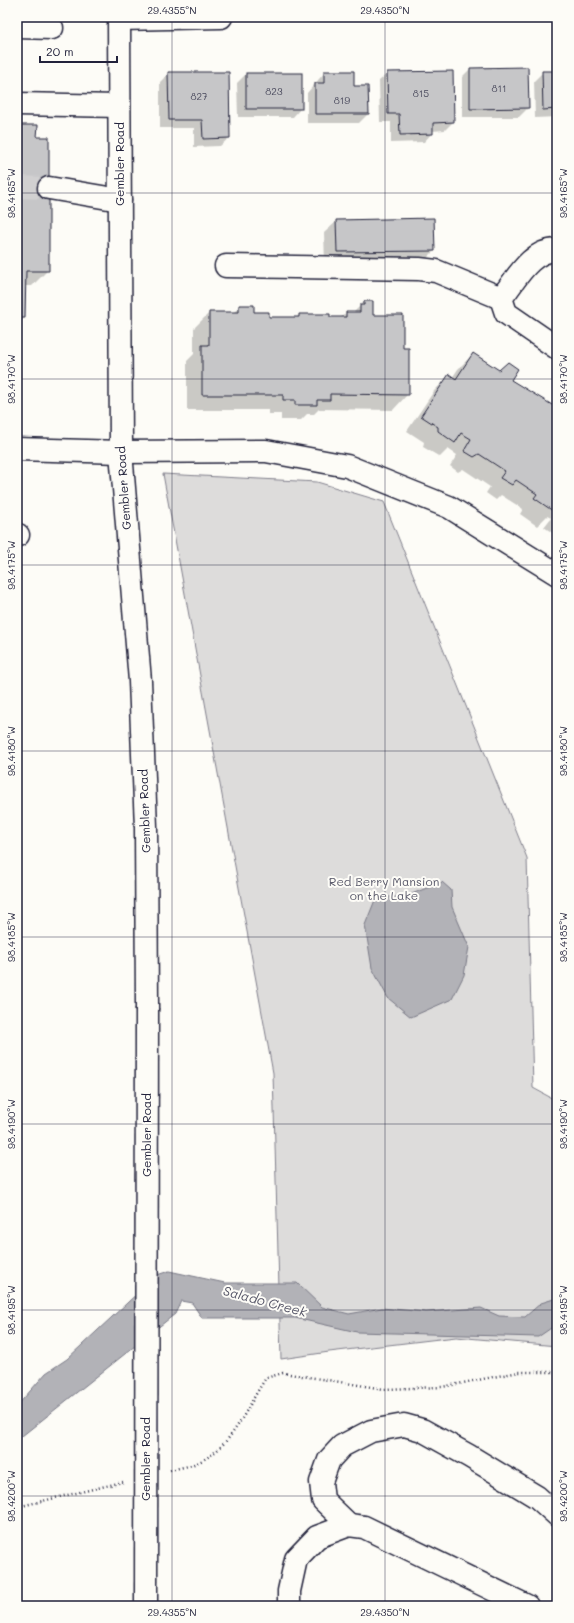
<svg xmlns="http://www.w3.org/2000/svg" width="574" height="1623" font-family="Mali,sans-serif">
<style>
.green{fill:#dddcdb;stroke:#807f8b}
.water{fill:#b2b2b7;stroke:#787885}
.shadow{fill:#0003}
.building{fill:#c6c6c8;stroke:#22223b}
.lines{fill:none;stroke-linecap:round;stroke-linejoin:round}
.minor-tunnel{stroke:#d1d0d1;stroke-width:22;stroke-dasharray:22 11;stroke-linecap:butt}
.minor-casing{stroke:#22223b;stroke-width:25}
.major-casing{stroke:#22223b;stroke-width:25}
.path{stroke:#22223b;stroke-width:2.5;stroke-dasharray:1 3;stroke-linecap:butt}
.minor{stroke:#fdfcf7;stroke-width:22}
.major{stroke:#fdfcf7;stroke-width:22}
.major-bridge-casing{stroke:#22223b;stroke-width:25;stroke-linecap:butt}
.major-bridge{stroke:#fdfcf7;stroke-width:22}
.ticks{fill:none;stroke:#22223b;stroke-width:1;stroke-opacity:0.45}
.labels{text-anchor:middle;stroke-width:4;stroke-linejoin:round;paint-order:stroke}
.number-label{font-size:10px;fill:#4b4b5e}
.street-label{font-size:12px;fill:#22223b;stroke:#fdfcf7}
.park-label{font-size:12px;fill:#5a5a6b;stroke:#fdfcf7}
.water-label{font-size:13px;font-style:italic;fill:#545466;stroke:#fdfcf7}
.neatline{fill:none;stroke:#22223b;stroke-width:1.5}
.ticks-label{font-size:10px;text-anchor:middle;fill:#22223b}
</style>
<rect width="100%" height="100%" fill="#fdfcf7"/>
<filter id="ink" filterUnits="userSpaceOnUse"><feTurbulence type="fractalNoise" baseFrequency=".025" numOctaves="2"/><feDisplacementMap in="SourceGraphic" scale="8" xChannelSelector="R" yChannelSelector="G"/><feConvolveMatrix kernelMatrix="1 2 1 2 8 2 1 2 1" color-interpolation-filters="sRGB"/></filter>
<g filter="url(#ink)">
<!-- green -->
<path class="green" d="M163,474l154,8 67,20 143,356 6,230 24,13v245l-101,-9 -127,15 -48,7 -8,-286z"/>
<!-- water -->
<g class="water">
<path d="M442,882l9,8 1,17 17,40 -5,28 -12,24 -41,18 -23,-19 -16,-30 -7,-43 10,-25 14,-3h15z"/>
<path d="M169,1271l56,12h72l25,24 27,7 33,-6 44,4 55,-4 18,8 26,1 16,-14 16,-5v26l-19,13 -181,-5 -62,-14h-93l-10,-15 -11,-2 -6,13 -158,126v-34l29,-33 21,-14 90,-84z"/>
</g>
<!-- shadow -->
<g class="shadow">
<path d="M527,68l1,40 -9,9h-57v-40l8,-8z"/>
<path d="M325,72l28,15 15,27 -9,9h-52v-30z"/>
<path d="M543,72h14v45l-22,1 -1,-37z"/>
<path d="M169,73l60,65 -9,8 -26,1v-19h-34v-46z"/>
<path d="M388,73l65,49 -8,8 -13,1v2l-8,9 -33,1v-21h-11l-1,-41z"/>
<path d="M246,74h55v34l-8,9h-55l-1,-34z"/>
<path d="M17,126l19,12 12,132 -16,16h-8v32l-7,7z"/>
<path d="M337,221l97,30 -12,12 -97,1 -1,-31z"/>
<path d="M364,302l8,14 30,33 6,45 -15,16 -74,-1 -5,5h-7l-6,6h-20v-6h-13v-4h-81v-49l7,-7v-26l15,-15h24l7,-7 28,12h28l4,-3 40,3 6,-5h7z"/>
<path d="M473,354l37,26 47,29v127l-13,-9 7,-9 -4,-2 -10,10 -17,-12 3,-5 -22,-14 -5,5 -10,-7 4,-6 -27,-18 -5,3 -8,-6 7,-11 -9,-6 -8,8 -17,-10 1,-5 -17,-11 27,-40 15,-15 3,2 6,-9z"/>
</g>
<!-- building -->
<g class="building">
<path d="M528,67l1,41 -59,1v-41z"/>
<path d="M324,71h30v15h14l1,28h-54v-31h9z"/>
<path d="M453,71l1,51 -21,1v11l-33,1 -1,-21h-11l-1,-42z"/>
<path d="M542,71h15v38l-14,1z"/>
<path d="M168,72h61l1,66 -27,1 -1,-19h-33z"/>
<rect x="246" y="73" width="56" height="36"/>
<path d="M17,125h21l-1,12h12v134h-23l-1,47h-8z"/>
<path d="M434,218l1,33 -98,1 -1,-32z"/>
<path d="M364,301h9v14h30v33h6v47l-79,-1v6h-13v5h-22v-5h-12v-5h-81v-50h7v-33h30v-7h15v7h15v5h30v-3h31v3h16v-5h14v-7h4z"/>
<path d="M473,353l26,17 9,-8 10,7 -7,11 46,28v98l-4,5 -19,-13 3,-4 -21,-14 -4,5 -12,-7 5,-7 -26,-17 -5,3 -10,-6 7,-12 -10,-6 -6,10 -17,-12v-4l-17,-11 28,-42 7,5z"/>
</g>
<g class="lines">
<!-- minor-tunnel -->
<path class="minor-tunnel" d="M17,187l32,1"/>
<!-- minor casing -->
<g class="minor-casing">
<g id="minor">
<path d="M119,19l102,-2"/>
<path d="M17,27l35,1"/>
<path d="M17,104l102,2"/>
<path d="M49,188l71,12"/>
<path d="M557,250c-27,0 -41,30 -56,48l5,15 51,35"/>
<path d="M226,266l193,3 17,2 65,27"/>
<path d="M17,449l104,3 145,-1 81,15 102,41 108,67"/>
<path d="M17,535h1"/>
<path d="M349,1525l-26,-25 -2,-18 8,-22 13,-14 29,-15 33,-6 18,5 47,26 68,41 20,18"/>
<path d="M289,1606v-15l7,-32 21,-22 32,-12 15,2 163,79"/>
</g>
</g>
<!-- major casing -->
<g class="major-casing">
<path id="major" d="M119,17l2,435 19,229 6,146 1,181"/>
</g>
<!-- path -->
<g class="path">
<path d="M170,1470c8,-2 17,-3 24,-6 38,-14 51,-55 72,-86l17,-5 101,16 58,-2 77,-15h38"/>
<path d="M17,1507l106,-25"/>
</g>
<!-- minor -->
<use href="#minor" class="minor"/>
<!-- major -->
<use href="#major" class="major"/>
<!-- major-bridge casing -->
<g class="major-bridge-casing">
<path id="major-bridge" d="M146,1606l1,-598"/>
</g>
<!-- major-bridge -->
<use href="#major-bridge" class="major-bridge"/>
</g>
</g>
<!-- ticks -->
<path class="ticks" d="M172,17v1589M385,17v1589M17,193h540M17,379h540M17,565h540M17,751h540M17,937h540M17,1124h540M17,1310h540M17,1496h540"/>
<g class="labels">
<!-- number labels -->
<g class="number-label">
<text x="499" y="92">811</text>
<text x="274" y="95">823</text>
<text x="421" y="97">815</text>
<text x="199" y="100">827</text>
<text x="342" y="104">819</text>
</g>
<!-- street labels -->
<g class="street-label">
<text transform="translate(120 164) rotate(-90)" y="4">Gembler Road</text>
<text transform="translate(124 488) rotate(-94)" y="4">Gembler Road</text>
<text transform="translate(145 811) rotate(-92)" y="4">Gembler Road</text>
<text transform="translate(147 1135) rotate(-90)" y="4">Gembler Road</text>
<text transform="translate(146 1459) rotate(-90)" y="4">Gembler Road</text>
</g>
<!-- park labels -->
<g class="park-label">
<text x="384" y="886">Red Berry Mansion<tspan x="384" dy="14">on the Lake</tspan></text>
</g>
<!-- water labels -->
<g class="water-label">
<text transform="translate(265 1301) rotate(15)" y="5">Salado Creek</text>
</g>
</g>
<!-- margin -->
<rect width="574" height="1623" fill="none" stroke="#fdfcf7" stroke-width="44"/>
<!-- scale -->
<path d="M40 56v6h77v-6" fill="none" stroke="#22223b" stroke-width="2"/>
<text x="46" y="56" font-size="12" fill="#22223b" stroke="#fdfcf7" stroke-width="3" paint-order="stroke">20 m</text>
<rect x="22" y="22" width="530" height="1579" class="neatline"/>
<g class="ticks-label">
<text x="172" y="14">29.4355°N</text>
<text x="385" y="14">29.4350°N</text>
<text transform="translate(563 193) rotate(-90)" y="4">98.4165°W</text>
<text transform="translate(11 193) rotate(-90)" y="4">98.4165°W</text>
<text transform="translate(563 379) rotate(-90)" y="4">98.4170°W</text>
<text transform="translate(11 379) rotate(-90)" y="4">98.4170°W</text>
<text transform="translate(563 565) rotate(-90)" y="4">98.4175°W</text>
<text transform="translate(11 565) rotate(-90)" y="4">98.4175°W</text>
<text transform="translate(563 751) rotate(-90)" y="4">98.4180°W</text>
<text transform="translate(11 751) rotate(-90)" y="4">98.4180°W</text>
<text transform="translate(563 937) rotate(-90)" y="4">98.4185°W</text>
<text transform="translate(11 937) rotate(-90)" y="4">98.4185°W</text>
<text transform="translate(11 1124) rotate(-90)" y="4">98.4190°W</text>
<text transform="translate(563 1124) rotate(-90)" y="4">98.4190°W</text>
<text transform="translate(11 1310) rotate(-90)" y="4">98.4195°W</text>
<text transform="translate(563 1310) rotate(-90)" y="4">98.4195°W</text>
<text transform="translate(11 1496) rotate(-90)" y="4">98.4200°W</text>
<text transform="translate(563 1496) rotate(-90)" y="4">98.4200°W</text>
<text x="172" y="1616">29.4355°N</text>
<text x="385" y="1616">29.4350°N</text>
</g>
</svg>
